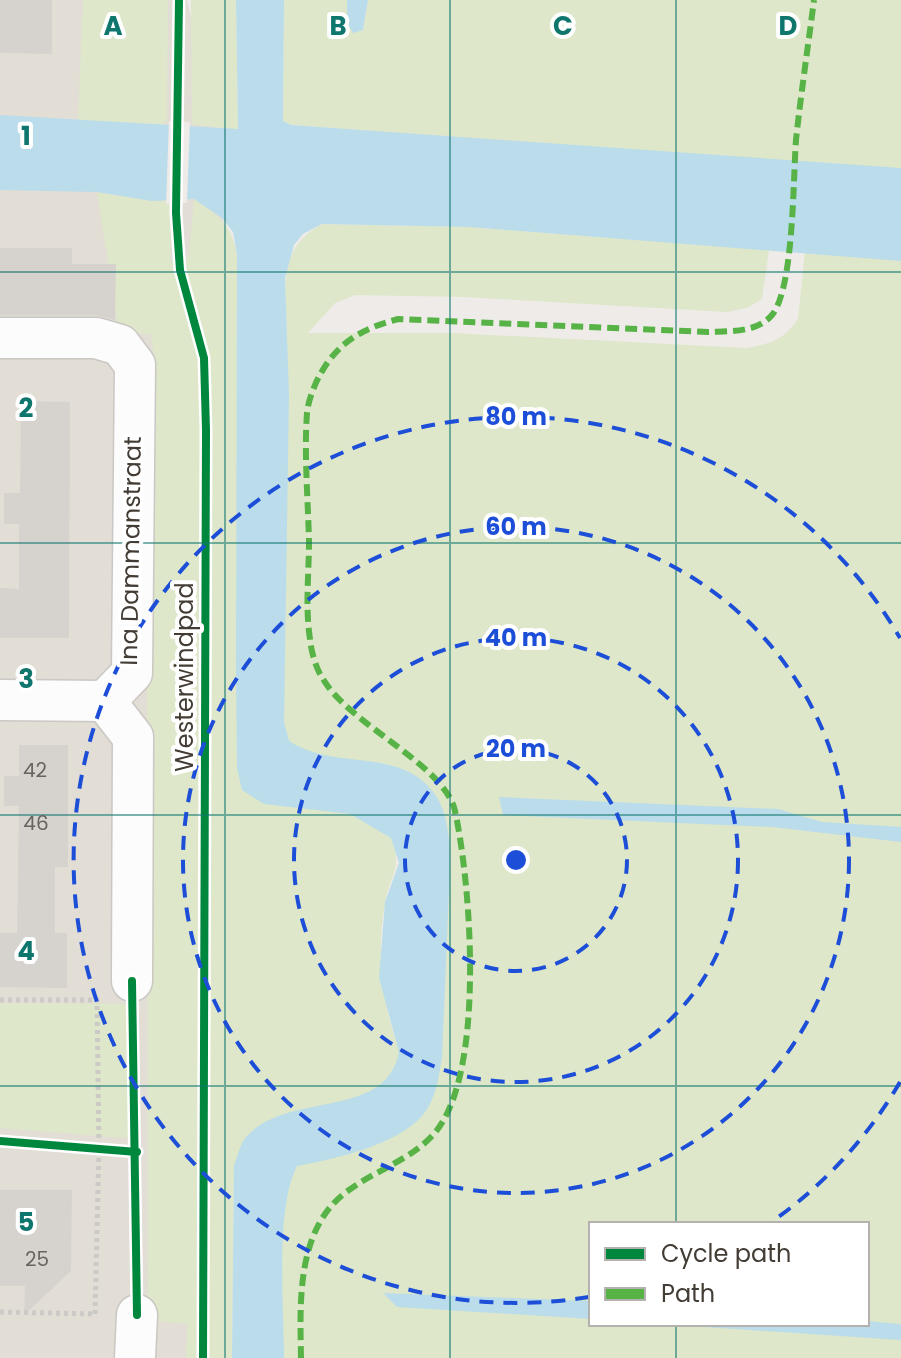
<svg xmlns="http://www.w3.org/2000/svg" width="901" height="1358" font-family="Poppins,sans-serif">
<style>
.residential{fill:#e2ddd5}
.green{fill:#dee7c9;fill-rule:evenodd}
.water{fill:#badceb}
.pier{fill:#eeebe8}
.building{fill:#d6d3cf}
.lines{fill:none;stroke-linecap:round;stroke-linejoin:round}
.minor-casing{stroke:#cac7c4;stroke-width:43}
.path{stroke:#cccac7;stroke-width:5;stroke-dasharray:4 4;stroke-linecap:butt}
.minor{stroke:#fcfcfc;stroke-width:40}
.quiet{stroke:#57b346;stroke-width:6;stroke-dasharray:12 6;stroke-linecap:butt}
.cycleway-casing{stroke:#fff;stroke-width:13}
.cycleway{stroke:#00873e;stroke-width:8}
.grid{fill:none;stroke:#0f766e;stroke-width:2;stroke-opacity:0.55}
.ring{fill:none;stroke:#1d4ed8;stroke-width:4;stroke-dasharray:14 10}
.labels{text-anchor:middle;stroke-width:8;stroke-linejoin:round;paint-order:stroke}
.number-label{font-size:20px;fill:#69635d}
.street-label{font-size:24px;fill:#433c35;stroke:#fff}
.grid-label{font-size:26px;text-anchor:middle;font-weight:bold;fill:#0f766e;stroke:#fff;stroke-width:8;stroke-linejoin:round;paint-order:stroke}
.centre{fill:#1d4ed8;stroke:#fff;stroke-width:4}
.ring-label{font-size:24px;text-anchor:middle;font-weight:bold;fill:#1d4ed8;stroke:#fff;stroke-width:8;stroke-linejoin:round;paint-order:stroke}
</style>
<rect width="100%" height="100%" fill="#eeebe8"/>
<!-- residential -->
<path class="residential" d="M0,0h187l36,146 6,1212h-229z"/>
<!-- green -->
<g class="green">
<path d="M83,0h85l-1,121 -6,4 -83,-5z"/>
<path d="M191,0h45l2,130 -46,-6z"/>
<path d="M284,0h63l1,22 15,8 5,-30h533v1358h-657l-10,-193 -2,193h-46l1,-34 -39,-4 -1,-727 6,-242 -2,-17 -32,-2 -22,-140 55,9 19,-1 -1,62 19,-5 5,-58c24,16 38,26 43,55v514l28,30 22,-464c-2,-45 -10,-86 35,-110l147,3 300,23 -7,49 -15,9 -20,4 -263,-15 -109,-2 -20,8 -27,30h145l293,15c24,-4 38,-8 52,-29l16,-155 -523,-39 -8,-3zM290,806l99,13 14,38 -4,193c-17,-47 -23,-97 -14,-147 6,-33 17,-29 7,-65l-42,-24zM591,1224h276v100h-276z"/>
<path d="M0,1003l137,1 -1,135 -136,-11z"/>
</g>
<!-- water -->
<g class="water">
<path d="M236,0h48l-1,121 8,4 610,43v93l-432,-34 -147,-3 -19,10 -9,11 -9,33 4,117 -5,327 5,19c37,24 80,13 118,30 19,9 33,25 38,46 8,31 4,66 3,98 -2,47 -4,94 -6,142 -3,19 -6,42 -19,58 -26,30 -88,44 -126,51 -22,42 -13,142 -13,192h-52l2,-193c4,-9 6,-21 12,-28 42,-47 140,-16 153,-85l-20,-74 6,-76 14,-39 -8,-25 -41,-24 -86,-10 -22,-14 -5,-22 -1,-94 1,-420 -4,-22 -11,-14 -28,-19 -42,2 -55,-9 -97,-2v-75l238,14z"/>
<path d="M347,0h21l-5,30 -10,3 -6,-11z"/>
<path d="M499,797l279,12 44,13 79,5v15l-129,-15 -269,-12z"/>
<path d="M383,1293l208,8v18l-194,-12z"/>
<path d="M867,1321l34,3v16l-242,-16h208z"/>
</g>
<!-- pier -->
<path class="pier" d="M169,121l21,1 -3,81 -21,1z"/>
<!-- building -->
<g class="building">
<path d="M0,0h52v54l-52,-1z"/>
<path d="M0,248h72v16h44l-1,56 -19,-5h-96z"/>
<path d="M21,401l49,1 -1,236h-69v-50l19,1v-65h-15v-31h16z"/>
<path d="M19,745h49v122h-13v66h12v55l-67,-1v-54h17l2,-127h-15v-30h15z"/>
<path d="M0,1190h72l-1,81 -47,44 1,-29h-25z"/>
</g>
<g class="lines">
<!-- minor casing -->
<g class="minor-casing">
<g id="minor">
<path d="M0,338h96l24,7 15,20 -3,308 -27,28"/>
<path d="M0,700l105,1"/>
<path d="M105,701l28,36 -1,244"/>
<path d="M135,1358l2,-43"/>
</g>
</g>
<!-- path -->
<g class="path">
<path d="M0,1000h99"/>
<path d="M0,1312l96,2"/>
<path d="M95,1314l4,-165 -2,-149"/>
</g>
<!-- minor -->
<use href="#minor" class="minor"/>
<!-- quiet -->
<path class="quiet" d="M301,1358c-1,-57 -5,-131 48,-168 26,-19 60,-30 82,-53 56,-56 40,-253 24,-326 -10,-46 -105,-86 -132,-132 -7,-10 -12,-28 -13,-40 -5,-32 -1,-66 -1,-98 -1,-42 -5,-86 -2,-128 1,-12 8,-30 14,-40 18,-32 43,-45 77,-54l310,13c21,-1 49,1 64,-17 22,-27 21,-136 24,-175 5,-47 12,-93 18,-140"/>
<!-- cycleway casing -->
<g class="cycleway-casing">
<g id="cycleway">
<path d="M179,0l-3,213 4,57 24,88 2,72 -3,928"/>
<path d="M132,981l5,334"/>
<path d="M0,1141l137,11"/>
</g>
</g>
<!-- cycleway -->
<use href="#cycleway" class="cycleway"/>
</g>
<!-- grid -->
<path class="grid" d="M225,0v1358M450,0v1358M676,0v1224M0,272h901M0,543h901M0,815h901M0,1086h901M676,1324v34"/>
<!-- distance rings -->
<g class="ring">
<circle cx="516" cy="860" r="111"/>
<circle cx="516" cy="860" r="222"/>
<circle cx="516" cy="860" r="333"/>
<path d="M900 1082A443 443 0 0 1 770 1223M589 1297A443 443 0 1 1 900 638"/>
</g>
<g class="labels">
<!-- number labels -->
<g class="number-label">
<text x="35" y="777">42</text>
<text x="36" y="830">46</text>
<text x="37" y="1266">25</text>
</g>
<!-- street labels -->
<g class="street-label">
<text transform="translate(131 551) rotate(-89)" y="8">Ina Dammanstraat</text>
<text transform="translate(185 677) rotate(-90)" y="8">Westerwindpad</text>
</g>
</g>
<g class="grid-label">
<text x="113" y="35">A</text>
<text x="338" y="35">B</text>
<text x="563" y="35">C</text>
<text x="788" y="35">D</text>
<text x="26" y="145">1</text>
<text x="26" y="417">2</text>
<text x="26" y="688">3</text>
<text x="26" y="960">4</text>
<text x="26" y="1231">5</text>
</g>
<circle cx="516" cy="860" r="12" class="centre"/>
<g class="ring-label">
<text x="516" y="425">80 m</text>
<text x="516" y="535">60 m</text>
<text x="516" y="646">40 m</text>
<text x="516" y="757">20 m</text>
</g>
<!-- legend -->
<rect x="589" y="1222" width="280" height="104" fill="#ffffff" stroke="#b4b1ae" stroke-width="2"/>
<rect x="605" y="1248" width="40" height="12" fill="#00873e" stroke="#b4b1ae" stroke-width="2"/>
<text x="661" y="1262" font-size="24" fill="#433c35">Cycle path</text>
<rect x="605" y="1288" width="40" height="12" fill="#57b346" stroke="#b4b1ae" stroke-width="2"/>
<text x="661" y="1302" font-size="24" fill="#433c35">Path</text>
</svg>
